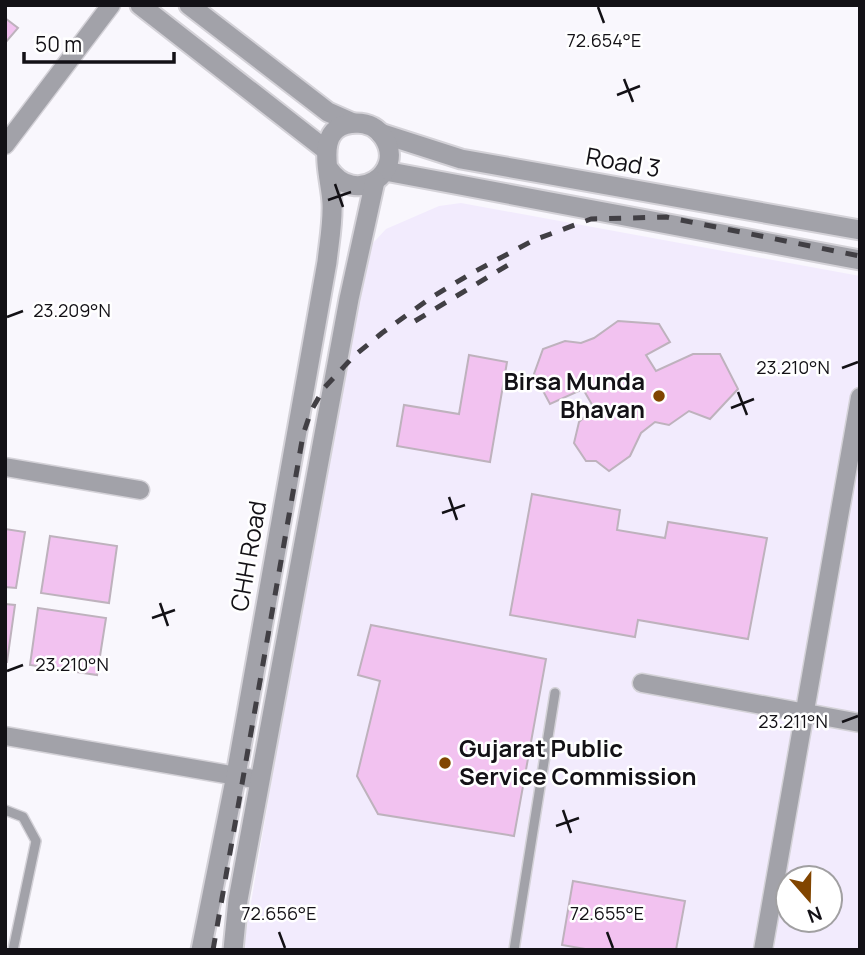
<svg xmlns="http://www.w3.org/2000/svg" width="865" height="955" font-family="Manrope,sans-serif">
<style>
.built{fill:#f2ebfd;fill-rule:evenodd}
.building{fill:#f2c2f0;stroke:#beb2bd;stroke-width:2}
.lines{fill:none;stroke-linecap:round;stroke-linejoin:round}
.service-casing{stroke:#d4d2d8;stroke-width:12}
.minor-casing{stroke:#d4d2d8;stroke-width:21}
.tertiary-casing{stroke:#d4d2d8;stroke-width:23}
.service{stroke:#a2a2a9;stroke-width:9}
.minor{stroke:#a2a2a9;stroke-width:18}
.tertiary{stroke:#a2a2a9;stroke-width:19}
.rail{stroke:#413f44;stroke-width:5;stroke-dasharray:12 12;stroke-linecap:butt}
.ticks{fill:none;stroke:#131116;stroke-width:2.5}
.poi-dot{fill:#814500;stroke:#fff;stroke-width:2.5}
.labels{text-anchor:middle;stroke-width:5;stroke-linejoin:round;paint-order:stroke}
.street-label{font-size:24px;fill:#131116;stroke:#fff}
.poi-label{font-size:24px;font-weight:bold;fill:#131116;stroke:#fff;text-anchor:end}
.ticks-label{font-size:18px;text-anchor:middle;fill:#131116;stroke:#fff;stroke-width:5;stroke-linejoin:round;paint-order:stroke}
</style>
<rect width="100%" height="100%" fill="#f9f7fd"/>
<!-- built -->
<path class="built" d="M461,203l399,73v674h-617l117,-693 26,-28 53,-23zM788,878h42v42h-42z"/>
<!-- building -->
<g class="building">
<path d="M5,18l13,10 -13,15z"/>
<path d="M618,321l41,3 11,18 -24,13 10,16 37,-17h27l18,35 -28,30 -21,-8 -20,14 -14,-3 -14,11 -11,23 -21,15 -13,-10h-10l-12,-18 5,-21 15,-14 -11,-19 -33,15 -16,-30 9,-25 22,-8 16,2 13,-5z"/>
<path d="M469,355l38,7 -17,100 -93,-16 7,-41 55,9z"/>
<path d="M532,494l88,16 -3,20 48,8 3,-16 99,16 -19,101 -110,-19 -3,17 -125,-22z"/>
<path d="M5,529l20,3 -9,56 -11,-1z"/>
<path d="M50,536l67,10 -8,57 -68,-10z"/>
<path d="M5,604l10,1 -8,57h-2z"/>
<path d="M38,608l68,10 -9,57 -67,-10z"/>
<path d="M371,625l175,34 -32,177 -136,-22 -21,-38 23,-95 -22,-6z"/>
<path d="M573,881l112,20 -9,49h-85l-29,-5z"/>
</g>
<g class="lines">
<!-- service casing -->
<g class="service-casing">
<g id="service">
<path d="M5,810l18,7 13,24 -23,109"/>
<path d="M514,950l41,-257"/>
</g>
</g>
<!-- minor casing -->
<g class="minor-casing">
<g id="minor">
<path d="M5,145l106,-140"/>
<path d="M5,467l135,23"/>
<path d="M642,683l218,40"/>
<path d="M5,736l255,44"/>
<path d="M763,950l97,-553"/>
</g>
</g>
<!-- tertiary casing -->
<g class="tertiary-casing">
<g id="tertiary">
<path d="M140,5l186,145"/>
<path d="M189,5l139,107 25,11"/>
<path d="M380,133l81,26 399,71"/>
<path d="M385,171l475,89"/>
<path d="M201,950l35,-175 91,-513c2,-19 6,-39 5,-59 -1,-27 -21,-78 24,-80 12,0 22,5 28,15 22,35 -29,69 -55,31"/>
<path d="M233,950l5,-50 111,-601 26,-118"/>
</g>
</g>
<!-- service -->
<use href="#service" class="service"/>
<!-- minor -->
<use href="#minor" class="minor"/>
<!-- tertiary -->
<use href="#tertiary" class="tertiary"/>
<!-- rail -->
<g class="rail">
<path d="M415,321l93,-56"/>
<path d="M213,950l90,-515 8,-24 13,-23 30,-32 28,-23 50,-36 40,-24 62,-33 57,-21 75,-2 194,39"/>
</g>
</g>
<!-- ticks -->
<path class="ticks" d="M598,7l6,16M624,79l9,23M617,95l23,-9M335,184l8,23M328,200l23,-8M7,317l16,-6M842,368l16,-6M738,392l9,23M731,408l23,-9M449,497l8,23M442,513l23,-8M160,603l8,23M152,618l23,-8M7,671l16,-6M842,722l16,-6M563,810l8,23M556,826l23,-8M279,932l6,16M607,932l6,16"/>
<!-- markers -->
<g class="poi-dot">
<circle cx="659" cy="396" r="7"/>
<circle cx="445" cy="763" r="7"/>
</g>
<g class="labels">
<!-- street labels -->
<g class="street-label">
<text transform="translate(623 163) rotate(10)" y="8">Road 3</text>
<text transform="translate(249 556) rotate(-80)" y="8">CHH Road</text>
</g>
<!-- poi labels -->
<g class="poi-label">
<text x="645" y="390">Birsa Munda<tspan x="645" dy="28">Bhavan</tspan></text>
<text x="459" y="757" text-anchor="start">Gujarat Public<tspan x="459" dy="28">Service Commission</tspan></text>
</g>
</g>
<g class="ticks-label">
<text x="604" y="47">72.654°E</text>
<text x="72" y="317">23.209°N</text>
<text x="793" y="374">23.210°N</text>
<text x="72" y="671">23.210°N</text>
<text x="793" y="728">23.211°N</text>
<text x="279" y="920">72.656°E</text>
<text x="607" y="920">72.655°E</text>
</g>
<!-- border -->
<rect width="865" height="955" fill="none" stroke="#131116" stroke-width="14"/>
<!-- north arrow -->
<g transform="translate(809 899) rotate(160)"><circle r="33" fill="#ffffff" stroke="#a1a0a2" stroke-width="2"/>
<path d="M0-5L12 26L0 18L-12 26Z" fill="#814500"/>
<text y="-10" font-size="19" font-weight="bold" text-anchor="middle" fill="#131116">N</text>
</g>
<!-- scale -->
<path d="M24 52v10h150v-10" fill="none" stroke="#131116" stroke-width="3.5"/>
<text x="35" y="52" font-size="21" fill="#131116" stroke="#ffffff" stroke-width="5" paint-order="stroke">50 m</text>
</svg>
